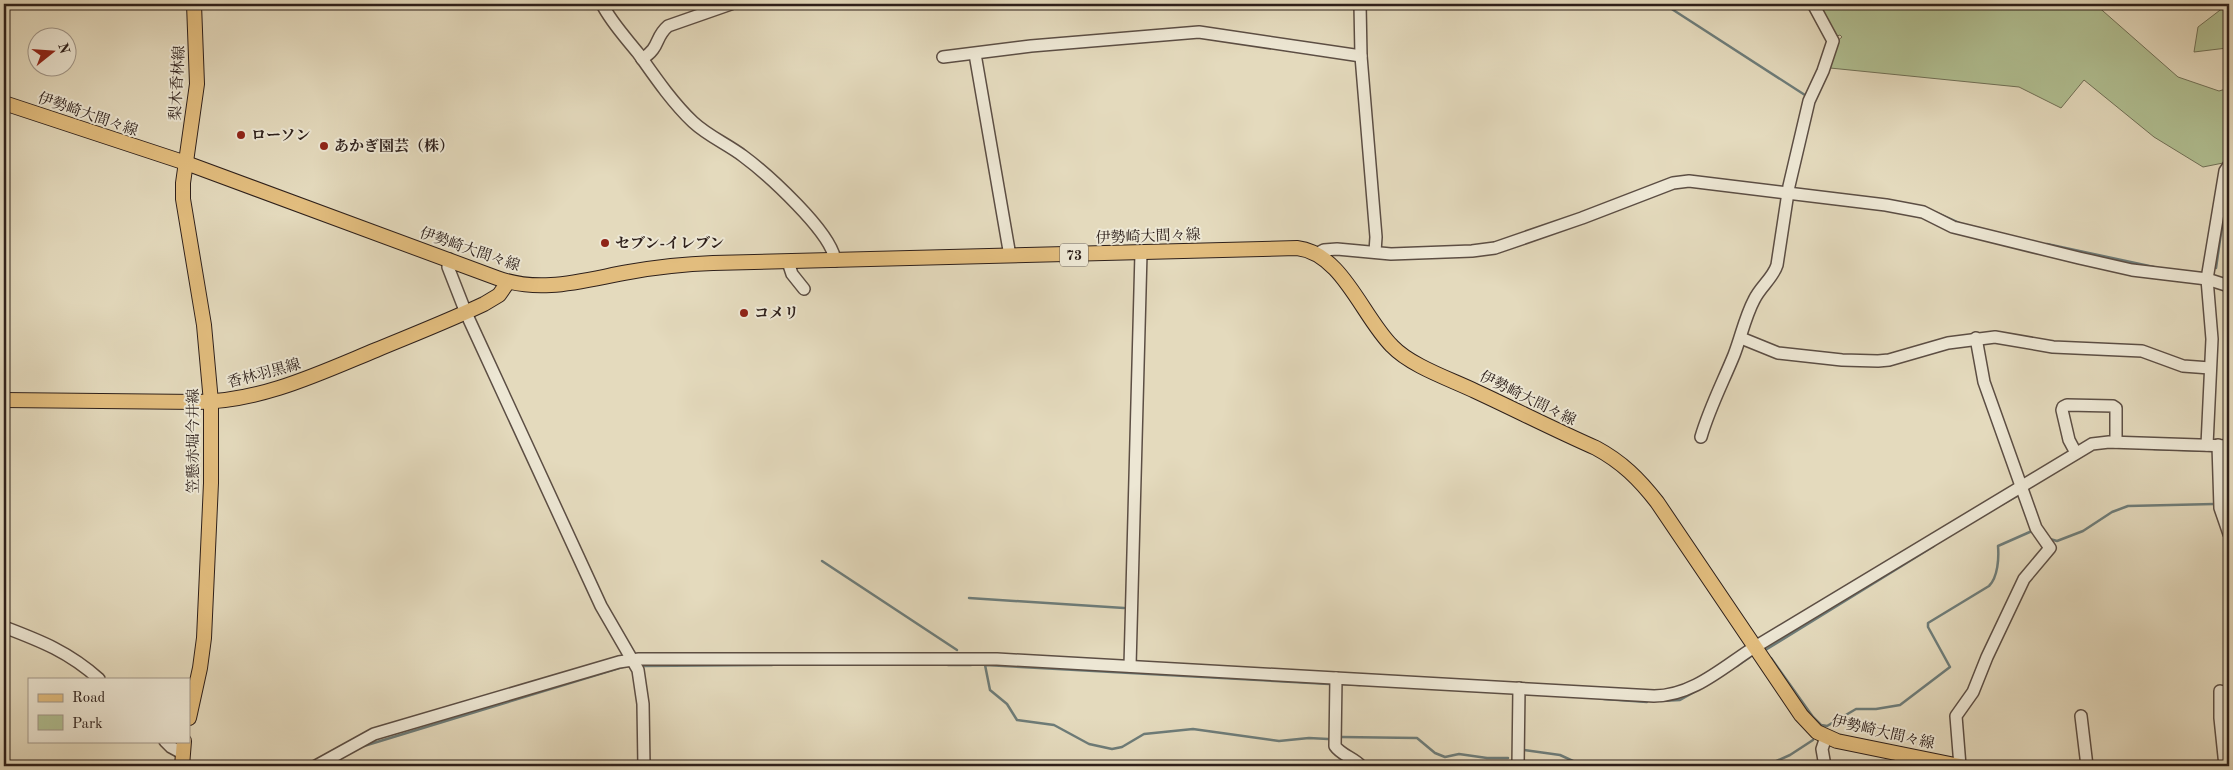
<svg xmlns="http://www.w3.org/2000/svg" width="2233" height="770" font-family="'Old Standard TT','Noto Serif JP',serif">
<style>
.green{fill:#b1c093;stroke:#707057}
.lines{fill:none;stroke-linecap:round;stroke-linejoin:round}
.stream{stroke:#6d7c79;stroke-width:2.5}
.minor-casing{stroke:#5c4e44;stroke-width:14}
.major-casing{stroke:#2e201b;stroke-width:16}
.minor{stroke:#ede7d4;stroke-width:11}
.major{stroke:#e2bd7e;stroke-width:14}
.poi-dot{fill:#8f2418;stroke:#ede7d4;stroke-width:2}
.labels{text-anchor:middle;stroke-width:4;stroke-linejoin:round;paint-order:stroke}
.shield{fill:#ede7d4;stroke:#675c52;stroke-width:1}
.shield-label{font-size:14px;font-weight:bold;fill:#2e201b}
.street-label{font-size:15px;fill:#2e201b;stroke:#ede7d4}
.poi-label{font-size:15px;font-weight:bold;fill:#2e201b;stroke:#ede7d4;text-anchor:start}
</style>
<rect width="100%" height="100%" fill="#e4dabd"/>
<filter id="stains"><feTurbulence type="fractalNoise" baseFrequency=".004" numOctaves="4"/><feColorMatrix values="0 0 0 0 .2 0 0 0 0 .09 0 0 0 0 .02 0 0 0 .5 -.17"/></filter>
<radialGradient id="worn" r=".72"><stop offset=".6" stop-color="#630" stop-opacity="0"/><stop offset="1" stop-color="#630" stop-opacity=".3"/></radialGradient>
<!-- green -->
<g class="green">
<path d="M1816,4h279l83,73 41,14 10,-3v69l-6,6 -20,4 -49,-30 -70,-57 -23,28 -42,-21 -189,-19 5,-25 7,-6 -2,-2 -6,2z"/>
<path d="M2228,4l1,55 -2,-11 -33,4 4,-25z"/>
</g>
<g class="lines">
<!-- stream -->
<g class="stream">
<path d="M1664,4l144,93"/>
<path d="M1937,213l22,10"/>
<path d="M2223,222l6,-35"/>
<path d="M2047,244l107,23"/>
<path d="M2216,268l6,-42 1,-4 6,-2"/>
<path d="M2154,449l61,2"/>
<path d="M2003,504l16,-9"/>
<path d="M2050,539l7,2 26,-10 29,-19 16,-6 86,-2"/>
<path d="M822,561l135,89"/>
<path d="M969,598l155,10"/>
<path d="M1767,649l167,-103"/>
<path d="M1771,658l42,59 8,8 6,1 29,-17h20l24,-4 50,-38 -22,-40v-4l61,-37c9,-9 10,-28 9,-40l34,-15"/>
<path d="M948,665h23"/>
<path d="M643,666l129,-1"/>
<path d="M1737,666l13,-9"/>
<path d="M1341,684l19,1"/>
<path d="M1604,699l43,3"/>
<path d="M1661,701l19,-1 16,-9"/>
<path d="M1341,737l76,1 18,15 10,4 14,-3 28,4h21"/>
<path d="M1328,739l-19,-1 -30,3 -86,-12 -49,5 -22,13 -10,2 -23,-5 -35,-19 -37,-5 -10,-16 -17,-14 -5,-25 344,19"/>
<path d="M364,746l262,-80"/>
<path d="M1524,750l36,5 24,11"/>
<path d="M328,766l12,-7"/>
<path d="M1765,766l25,-11 23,-15"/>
</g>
<!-- minor casing -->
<g class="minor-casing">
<g id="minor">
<path d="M602,4c9,18 24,34 36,49 17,24 34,49 55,69 15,14 34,22 50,34 23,17 90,77 92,105"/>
<path d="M1360,4l1,52 15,181 -1,15"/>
<path d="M975,54l35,202"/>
<path d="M943,57l88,-11 168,-14 162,24"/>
<path d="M642,59c19,-12 12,-21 26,-33l63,-22"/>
<path d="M1318,253l6,-3 13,-1 54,5 81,-3 23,-3 87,-30 91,-35 16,-2 197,24 37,7 30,15 126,31 53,12 75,9 22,7"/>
<path d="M449,259l-1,8 18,46 135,293 37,64 5,34 1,62"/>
<path d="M788,262l4,12 12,15"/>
<path d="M1741,338l37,15 64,7 36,1 11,-1 59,-17 47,-6 58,10 89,4 41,15 27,2"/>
<path d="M1701,437c8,-28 22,-55 33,-82 7,-18 11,-38 20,-55 6,-13 19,-22 23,-35l12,-79 20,-85 14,-30 10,-30 -20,-37"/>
<path d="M2207,445l5,-106 -5,-60 18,-108 4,-6"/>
<path d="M2218,445l2,63 9,26"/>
<path d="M2076,453l-7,-13 -7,-30 1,-3 4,-2 46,1 3,2v34"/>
<path d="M4,627c37,14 65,25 95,52"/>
<path d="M1130,666l11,-413"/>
<path d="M1336,678l-1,68c6,9 19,12 26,20"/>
<path d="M2081,716l6,50"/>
<path d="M165,741l6,6 11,6"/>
<path d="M316,766l58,-32 245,-72 20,-3h358l657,37c37,0 67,-27 96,-46l342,-206 17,-2 120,4"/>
<path d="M1518,766l1,-78"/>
<path d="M1825,766l-3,-17 4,-12"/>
<path d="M1960,766l-4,-50 17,-24 14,-35 37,-78 26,-31 -14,-20 -52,-146 -8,-44"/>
<path d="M2225,766l-5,-48v-27l9,2"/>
</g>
</g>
<!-- major casing -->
<g class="major-casing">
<g id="major">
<path d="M4,103l182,60 311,115c44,16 87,2 132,-6 28,-5 56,-8 84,-9l584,-15c45,5 65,68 95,98 19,20 58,33 83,45 41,19 80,39 121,57 26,14 43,31 61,54l144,213 16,17 20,9 123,25"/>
<path d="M4,400l194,2c64,-1 120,-28 178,-52 36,-15 72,-29 108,-46l15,-9 9,-13"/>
<path d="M189,718l11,-50 4,-30 7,-155v-81l-7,-77 -21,-126v-16l14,-99 -3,-80"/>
<path d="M182,766l2,-25"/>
</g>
</g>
<!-- minor -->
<use href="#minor" class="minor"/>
<!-- major -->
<use href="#major" class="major"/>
</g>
<!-- markers -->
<g class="poi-dot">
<circle cx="241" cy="135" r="5"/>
<circle cx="324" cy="146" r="5"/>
<circle cx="605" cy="243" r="5"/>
<circle cx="744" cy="313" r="5"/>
</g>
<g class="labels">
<!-- shield labels -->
<rect class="shield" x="1060" y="243.5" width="28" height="23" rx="4"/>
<g class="shield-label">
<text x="1074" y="260">73</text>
</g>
<!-- street labels -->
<g class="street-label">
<text transform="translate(177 83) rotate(-87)" y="5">梨木香林線</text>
<text transform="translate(88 114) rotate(19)" y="5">伊勢崎大間々線</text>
<text transform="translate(1148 236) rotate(-2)" y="5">伊勢崎大間々線</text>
<text transform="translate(470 249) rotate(19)" y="5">伊勢崎大間々線</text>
<text transform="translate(264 373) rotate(-15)" y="5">香林羽黒線</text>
<text transform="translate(1528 398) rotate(26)" y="5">伊勢崎大間々線</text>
<text transform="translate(193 441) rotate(-90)" y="5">笠懸赤堀今井線</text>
<text transform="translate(1883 732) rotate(13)" y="5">伊勢崎大間々線</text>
</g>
<!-- poi labels -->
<g class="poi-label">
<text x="251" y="140">ローソン</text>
<text x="334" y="151">あかぎ園芸（株）</text>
<text x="615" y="248">セブン-イレブン</text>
<text x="754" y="318">コメリ</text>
</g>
</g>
<!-- margin -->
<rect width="2233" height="770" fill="none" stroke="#e4dabd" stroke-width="20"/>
<rect x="5" y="5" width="2223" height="760" fill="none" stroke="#2e201b" stroke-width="2.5"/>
<rect x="10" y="10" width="2213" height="750" fill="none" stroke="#2e201b"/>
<!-- legend -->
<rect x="28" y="678" width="162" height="65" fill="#ede7d4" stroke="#a1978a"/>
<rect x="38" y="694" width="25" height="8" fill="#e2bd7e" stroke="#a1978a"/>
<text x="72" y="702" font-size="15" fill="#2e201b">Road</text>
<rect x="38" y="715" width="25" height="15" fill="#b1c093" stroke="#a1978a"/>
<text x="72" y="728" font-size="15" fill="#2e201b">Park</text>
<!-- north arrow -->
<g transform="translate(52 52) rotate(73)"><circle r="24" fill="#ede7d4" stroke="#a1978a"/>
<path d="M0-4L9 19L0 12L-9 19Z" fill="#8f2418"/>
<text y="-8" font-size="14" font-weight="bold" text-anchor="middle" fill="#2e201b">N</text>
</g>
<rect width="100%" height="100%" filter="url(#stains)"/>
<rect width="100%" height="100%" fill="url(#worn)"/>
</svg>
